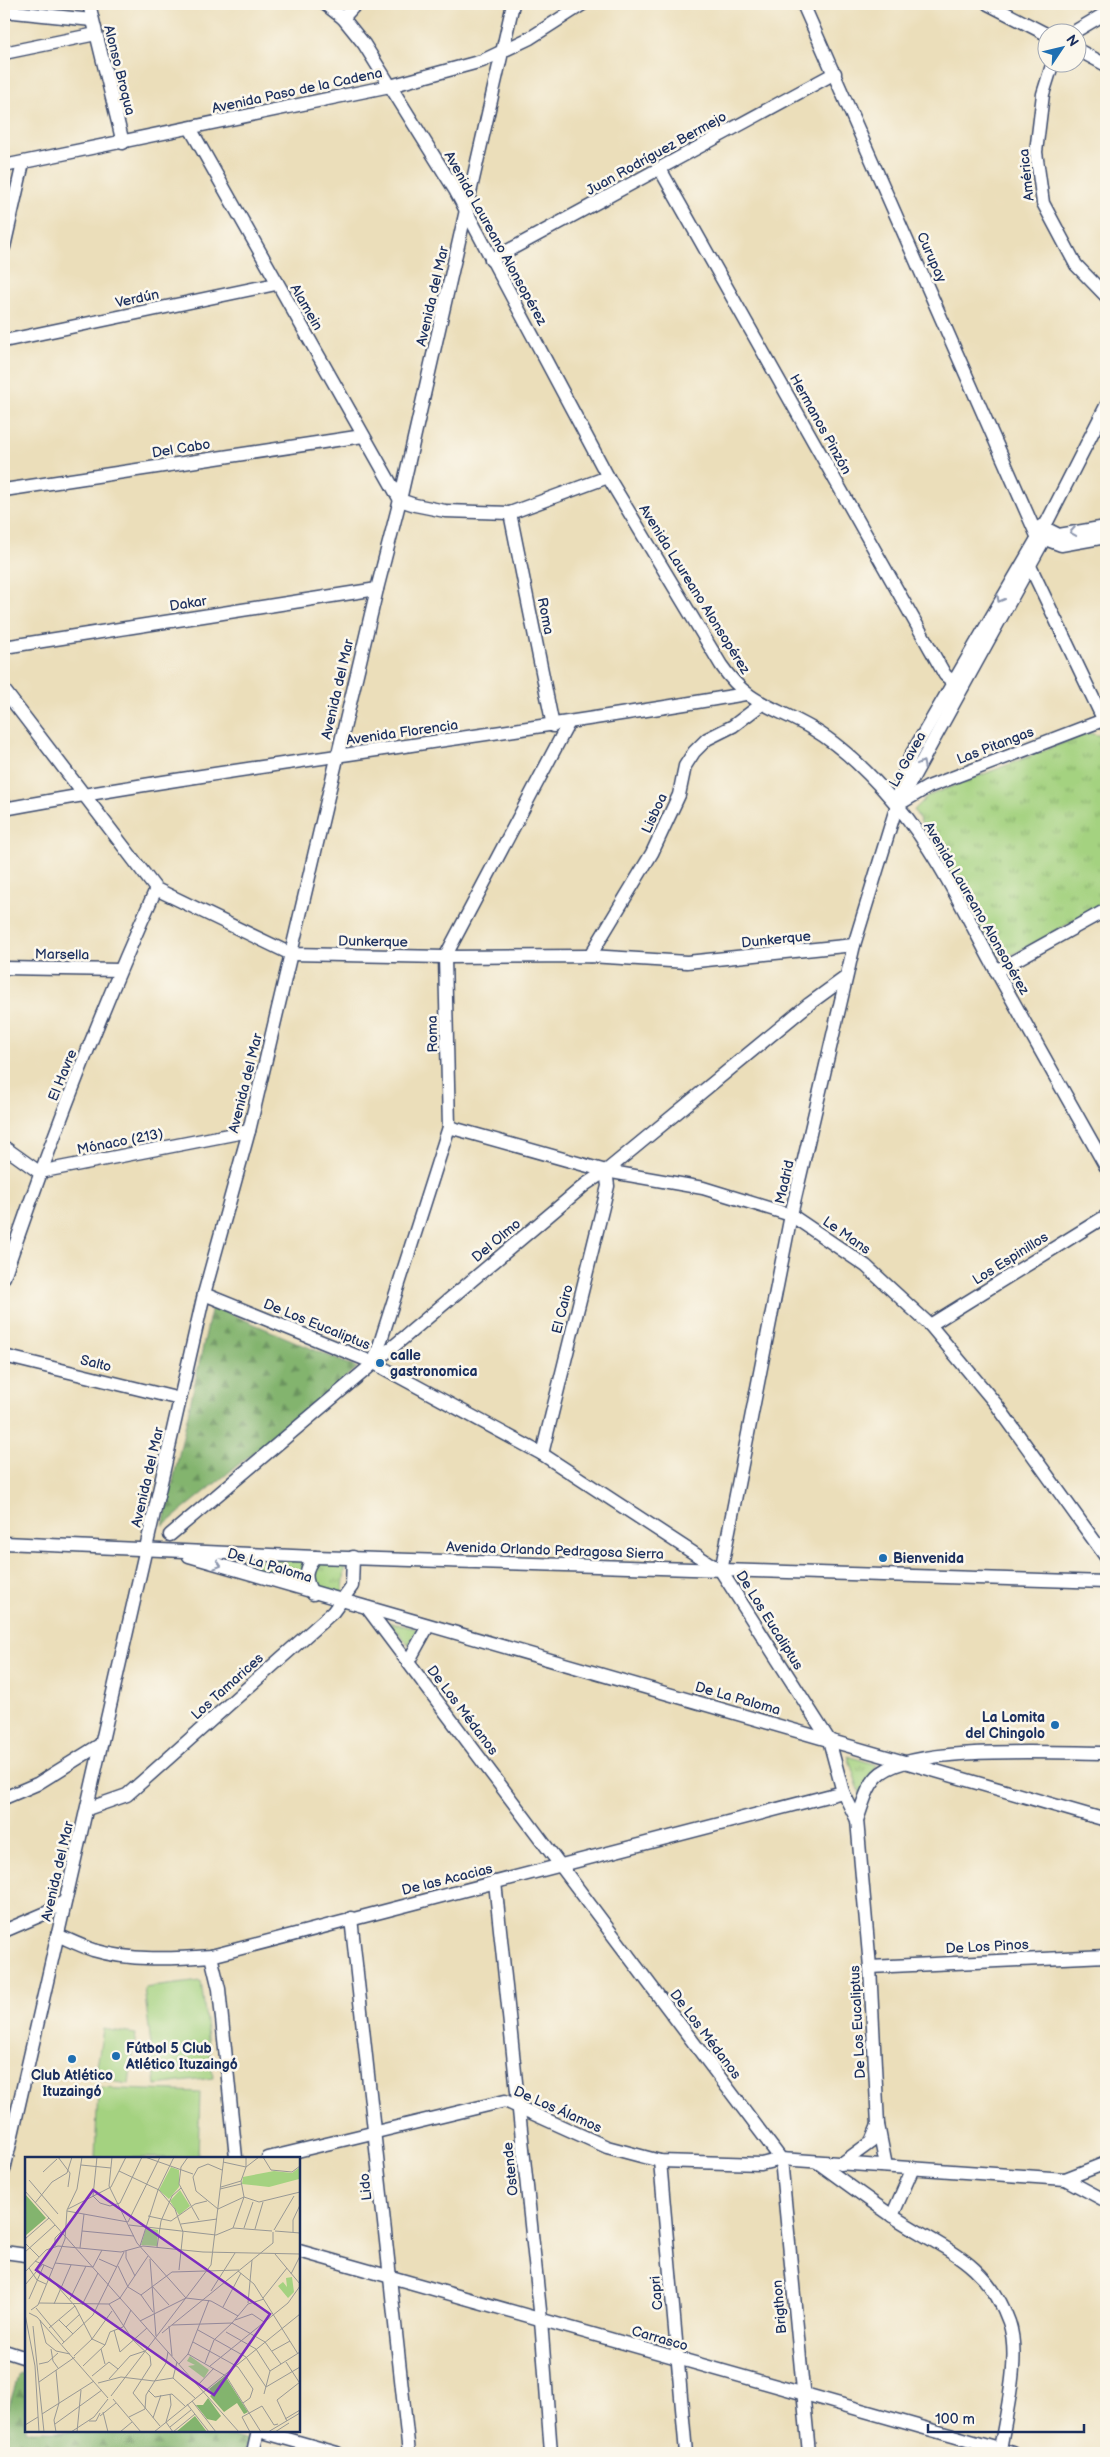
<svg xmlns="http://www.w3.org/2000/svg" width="1110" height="2457" font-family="'Balsamiq Sans',sans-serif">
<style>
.grass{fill:url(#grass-tufts);stroke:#60806f}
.forest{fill:url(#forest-firs);stroke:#4f7266}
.green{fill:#a4d280;stroke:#60806f}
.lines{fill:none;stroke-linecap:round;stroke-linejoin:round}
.minor-casing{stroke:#3a496c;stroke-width:15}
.minor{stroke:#fff;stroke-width:12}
.oneway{stroke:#8d97ae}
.poi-dot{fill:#1f6fb2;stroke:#fbf7ec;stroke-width:2}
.labels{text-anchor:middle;stroke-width:5;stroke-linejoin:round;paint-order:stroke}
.street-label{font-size:14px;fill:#1b2f5e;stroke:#fbf7ec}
.poi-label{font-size:14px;font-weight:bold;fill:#1b2f5e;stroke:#fbf7ec;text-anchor:start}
.inset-road{fill:none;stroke:#989895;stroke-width:1}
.view{fill:#7b2cbf;fill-opacity:0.15;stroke:#7b2cbf;stroke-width:2.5}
.inset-edge{fill:none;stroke:#1b2f5e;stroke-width:2.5}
</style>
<defs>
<pattern id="grass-tufts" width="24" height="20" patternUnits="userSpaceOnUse" patternTransform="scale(1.25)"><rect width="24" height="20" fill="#a4d280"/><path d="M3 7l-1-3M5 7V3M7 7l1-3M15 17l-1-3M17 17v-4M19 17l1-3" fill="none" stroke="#85ab6c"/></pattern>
<pattern id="forest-firs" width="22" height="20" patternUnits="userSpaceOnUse" patternTransform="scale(1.25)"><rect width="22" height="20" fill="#83b46e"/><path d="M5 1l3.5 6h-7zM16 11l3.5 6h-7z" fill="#6a935e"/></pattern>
</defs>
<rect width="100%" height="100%" fill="#fbf7ec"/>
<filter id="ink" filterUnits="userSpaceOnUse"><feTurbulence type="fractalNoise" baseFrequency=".02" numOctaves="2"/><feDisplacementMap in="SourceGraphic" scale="10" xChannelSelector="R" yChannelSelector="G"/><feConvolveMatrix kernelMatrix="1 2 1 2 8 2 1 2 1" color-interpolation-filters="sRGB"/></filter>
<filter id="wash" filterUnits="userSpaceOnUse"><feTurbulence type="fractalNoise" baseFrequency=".0096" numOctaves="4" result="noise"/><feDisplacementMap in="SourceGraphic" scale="20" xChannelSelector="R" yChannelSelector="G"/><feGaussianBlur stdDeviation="1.12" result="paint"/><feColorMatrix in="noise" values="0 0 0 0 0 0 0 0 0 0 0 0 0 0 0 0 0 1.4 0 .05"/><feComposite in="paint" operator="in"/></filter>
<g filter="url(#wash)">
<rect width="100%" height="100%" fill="#ebdeba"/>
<!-- grass -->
<g class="grass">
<path d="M1089,733l13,3 4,4v163l-96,53h-10l-7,-7 -79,-139 14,-14z"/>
<path d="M211,1558l135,4 -4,35z"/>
<path d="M389,1622l28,7 -8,16z"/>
<path d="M848,1756l29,9 -17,29z"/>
</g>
<!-- forest -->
<g class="forest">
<path d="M212,1306l145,62 -194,158z"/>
<path d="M19,2373l7,2v56h188l34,10 -5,12h-239v-30z"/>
</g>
<!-- green -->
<g class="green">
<path d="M201,1981l12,97 -57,7 -12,-97z"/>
<path d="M103,2029l33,5 -7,50 -34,-5z"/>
<path d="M98,2088l102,4 -2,66h-103z"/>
</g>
</g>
<g filter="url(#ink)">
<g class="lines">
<!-- minor casing -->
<g class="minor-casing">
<g id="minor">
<path d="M89,4l34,139"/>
<path d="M325,4l18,14 21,26 91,146 153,287 113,188c27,40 53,41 92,64 32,19 59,47 83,75 40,47 67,105 96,159 37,68 76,136 114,204"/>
<path d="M803,4l234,532 24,9 45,-8"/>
<path d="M988,4l60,31"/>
<path d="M4,11l88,9"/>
<path d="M343,18l13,-14"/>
<path d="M1074,32l32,-19"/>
<path d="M1078,50l28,15"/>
<path d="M4,53l92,-19"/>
<path d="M1053,62l-10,32 -7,58 7,51 33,62 30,31"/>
<path d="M190,128l210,372 15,5 30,6 65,2 98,-36"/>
<path d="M4,166l386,-80 92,-25 48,-23 53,-34"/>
<path d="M660,169l285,506 7,6 11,5"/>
<path d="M4,247l19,-84"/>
<path d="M491,260l344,-187"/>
<path d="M4,341l272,-57"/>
<path d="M4,490l359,-54"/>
<path d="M510,513l43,213"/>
<path d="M1041,526l18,9 47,-8"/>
<path d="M1026,564l4,2 76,159"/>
<path d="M4,647l373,-58"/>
<path d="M4,690l152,199 135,65 154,3 145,-1 97,6 167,-17"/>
<path d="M899,803l148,-269"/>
<path d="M899,804l29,-17 178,-68"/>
<path d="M4,809c246,-45 495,-73 741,-115"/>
<path d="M590,956l62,-103 27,-58 6,-29 9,-14 13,-13 26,-13 29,-22"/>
<path d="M4,968l116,2"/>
<path d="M996,971l110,-61"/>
<path d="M449,1127l157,44 97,17 88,27 75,51 64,59 66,79 110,153"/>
<path d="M4,1147l35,25 210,-41"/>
<path d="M4,1277c45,-132 95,-262 152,-388"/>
<path d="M204,1294l170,69 168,91 179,117 108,169 14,52 14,28 13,147 8,158 8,41"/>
<path d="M930,1325l176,-109"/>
<path d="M4,1356l176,43"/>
<path d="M374,1362l75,-235 -4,-170 123,-233"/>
<path d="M542,1454l66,-268 -2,-15"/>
<path d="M170,1535l416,-351 20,-13 203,-167 37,-27"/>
<path d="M4,1543l311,14 791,25"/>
<path d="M189,1556l917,264"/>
<path d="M721,1571l70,-356 63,-270 43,-140 3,-21 11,-29 137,-235 58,-114"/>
<path d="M313,1594c-9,-14 -9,-25 2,-37"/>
<path d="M368,1609l413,550 284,20 41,22"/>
<path d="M408,1662l20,-36"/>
<path d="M4,1798l33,-14 64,-40"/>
<path d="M87,1809l40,-14 206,-183 19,-26 1,-29"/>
<path d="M857,1820c6,-16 10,-36 24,-47 36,-28 176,-20 225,-20"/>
<path d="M495,1882l46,438 10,133"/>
<path d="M351,1918l58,535"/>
<path d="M4,1931l42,-18 19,-12"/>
<path d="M57,1935c12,5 24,11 36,15 37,11 80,9 118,6l632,-164"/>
<path d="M211,1956l8,33 17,169"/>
<path d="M870,1967l236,-11"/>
<path d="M268,2158l237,-57 102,46 53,14 101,3 20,-5 28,294"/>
<path d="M660,2161l26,292"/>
<path d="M817,2162c25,18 49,36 74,53 49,33 96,45 118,107 12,35 -3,91 -9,128"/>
<path d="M841,2164l30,-22 7,-17"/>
<path d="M4,2170l200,-876 45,-163 128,-542 23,-89 113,-496"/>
<path d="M1065,2179l41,-16"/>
<path d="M892,2216l21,-48"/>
<path d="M299,2251l714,202"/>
<path d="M4,2252l22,3"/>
<path d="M4,2351l22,7"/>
<path d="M259,2431l78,22"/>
<path d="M253,2453l5,-22"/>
</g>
</g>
<!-- minor -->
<use href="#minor" class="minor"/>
</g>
<!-- one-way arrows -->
<defs><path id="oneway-chevron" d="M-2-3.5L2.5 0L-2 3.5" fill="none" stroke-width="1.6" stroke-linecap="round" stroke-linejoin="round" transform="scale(1.25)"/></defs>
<g class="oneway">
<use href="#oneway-chevron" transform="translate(1073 532) rotate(171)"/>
<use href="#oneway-chevron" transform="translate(1000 599) rotate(120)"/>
<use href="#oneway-chevron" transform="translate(922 764) rotate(-62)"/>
<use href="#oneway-chevron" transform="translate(218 1565) rotate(17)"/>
</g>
</g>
<!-- markers -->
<g class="poi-dot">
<circle cx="380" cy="1363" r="5"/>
<circle cx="883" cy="1558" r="5"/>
<circle cx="1055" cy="1725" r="5"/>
<circle cx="116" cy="2056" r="5"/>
<circle cx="72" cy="2059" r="5"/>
</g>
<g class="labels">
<!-- street labels -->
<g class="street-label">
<text transform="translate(120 70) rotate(76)" y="5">Alonso Broqua</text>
<text transform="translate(297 90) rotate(-12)" y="5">Avenida Paso de la Cadena</text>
<text transform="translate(656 153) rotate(-29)" y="5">Juan Rodríguez Bermejo</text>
<text transform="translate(1026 175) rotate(-96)" y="5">América</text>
<text transform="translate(496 238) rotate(61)" y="5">Avenida Laureano Alonsopérez</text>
<text transform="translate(932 257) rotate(66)" y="5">Curupay</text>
<text transform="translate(432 296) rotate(-77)" y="5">Avenida del Mar</text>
<text transform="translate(137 298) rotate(-12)" y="5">Verdún</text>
<text transform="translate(307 307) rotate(60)" y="5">Alamein</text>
<text transform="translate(821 424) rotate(61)" y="5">Hermanos Pinzón</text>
<text transform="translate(181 448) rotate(-9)" y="5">Del Cabo</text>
<text transform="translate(695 589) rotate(58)" y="5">Avenida Laureano Alonsopérez</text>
<text transform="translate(188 603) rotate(-9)" y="5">Dakar</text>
<text transform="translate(546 616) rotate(79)" y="5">Roma</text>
<text transform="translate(337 689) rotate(-77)" y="5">Avenida del Mar</text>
<text transform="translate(402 732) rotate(-8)" y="5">Avenida Florencia</text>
<text transform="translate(995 745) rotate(-21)" y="5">Las Pitangas</text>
<text transform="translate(907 759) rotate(-61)" y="5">La Gavea</text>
<text transform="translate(654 813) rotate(-65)" y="5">Lisboa</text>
<text transform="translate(977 908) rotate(60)" y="5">Avenida Laureano Alonsopérez</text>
<text transform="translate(776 939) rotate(-6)" y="5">Dunkerque</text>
<text transform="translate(373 941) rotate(1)" y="5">Dunkerque</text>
<text transform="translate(62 954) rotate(1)" y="5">Marsella</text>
<text transform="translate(432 1034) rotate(-91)" y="5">Roma</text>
<text transform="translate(62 1075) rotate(-68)" y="5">El Havre</text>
<text transform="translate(245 1083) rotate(-76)" y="5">Avenida del Mar</text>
<text transform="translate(120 1141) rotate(-11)" y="5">Mónaco (213)</text>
<text transform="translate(784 1182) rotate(-77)" y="5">Madrid</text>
<text transform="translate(847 1235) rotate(35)" y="5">Le Mans</text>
<text transform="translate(496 1240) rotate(-40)" y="5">Del Olmo</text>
<text transform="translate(1010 1258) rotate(-32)" y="5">Los Espinillos</text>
<text transform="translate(562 1309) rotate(-76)" y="5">El Cairo</text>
<text transform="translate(317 1324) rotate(22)" y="5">De Los Eucaliptus</text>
<text transform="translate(96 1363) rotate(14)" y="5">Salto</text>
<text transform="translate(147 1477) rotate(-77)" y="5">Avenida del Mar</text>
<text transform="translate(555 1550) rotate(2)" y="5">Avenida Orlando Pedragosa Sierra</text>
<text transform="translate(270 1565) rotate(17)" y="5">De La Paloma</text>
<text transform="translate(770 1620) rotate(58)" y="5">De Los Eucaliptus</text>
<text transform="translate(227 1686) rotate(-42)" y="5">Los Tamarices</text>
<text transform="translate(738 1698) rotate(16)" y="5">De La Paloma</text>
<text transform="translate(463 1710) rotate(53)" y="5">De Los Médanos</text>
<text transform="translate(57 1871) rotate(-77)" y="5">Avenida del Mar</text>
<text transform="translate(447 1879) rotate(-14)" y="5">De las Acacias</text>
<text transform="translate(987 1946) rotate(-3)" y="5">De Los Pinos</text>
<text transform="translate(857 2022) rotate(-93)" y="5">De Los Eucaliptus</text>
<text transform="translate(706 2034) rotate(53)" y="5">De Los Médanos</text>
<text transform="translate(558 2109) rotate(24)" y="5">De Los Álamos</text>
<text transform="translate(510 2169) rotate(-96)" y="5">Ostende</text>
<text transform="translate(365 2187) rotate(-96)" y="5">Lido</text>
<text transform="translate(656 2293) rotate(-95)" y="5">Capri</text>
<text transform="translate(779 2307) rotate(-95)" y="5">Brigthon</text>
<text transform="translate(660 2338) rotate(16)" y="5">Carrasco</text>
</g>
<!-- poi labels -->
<g class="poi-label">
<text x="390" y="1360">calle<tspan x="390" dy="16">gastronomica</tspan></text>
<text x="893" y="1563">Bienvenida</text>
<text x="1045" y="1722" text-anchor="end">La Lomita<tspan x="1045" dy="16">del Chingolo</tspan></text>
<text x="126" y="2053">Fútbol 5 Club<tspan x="126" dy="16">Atlético Ituzaingó</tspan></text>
<text x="72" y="2080" text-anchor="middle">Club Atlético<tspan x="72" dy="16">Ituzaingó</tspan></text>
</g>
</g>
<!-- overview -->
<g transform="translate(25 2157)">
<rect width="275" height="275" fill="#ebdeba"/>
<path d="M146,10l8,3v17l-10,12 -10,-9zM275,10l-1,12 -30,8 -27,-3 1,-7 31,-6 18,2zM155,33l10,16 -11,9 -9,-14zM121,71l12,2 -1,16 -16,-1z" fill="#a4d280"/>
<path d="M0,37l21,24 -21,18zM200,219l23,36 -4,2 -7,-11 -13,9 -14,-16 3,-2 -4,-5zM183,241l13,18 -5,5 -9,-2 -11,-14h7zM170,259l12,16h-31z" fill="#83b46e"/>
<path d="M267,120l2,15 -6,6 -10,-12 5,-4 4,5 -1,-9zM165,199l19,14 -5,8 -16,-12 7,-1 -8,-4z" fill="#a4d280"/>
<path class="inset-road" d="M33,0l12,16 -2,14M72,0l-4,39 7,7 10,3 10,-3 22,-46M87,0l-3,29 28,57 49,55M120,0l48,17M163,0l-7,10 -2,17 20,36M234,0l-13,10 -5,14 3,16 15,5 41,-10M238,0l8,13 21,2 8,-6M198,5l23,5v-10M56,8l30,3M197,13l-14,-6 -10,4 -5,9 3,14 22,18 26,-12M94,14l40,19 16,19 8,23 -4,38M18,15l14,-13M4,23l29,34M196,30l20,-6M195,32l21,-5M0,34l214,241M10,46l17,-21 15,-9 5,-16M43,52l43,-22 15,-30M42,54l61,11 32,-65M123,59l23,5 24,-17 12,-3M156,67l36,-5M104,68l87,10 17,-7 39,3M208,71l11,-31M219,71l9,-26M230,72l8,-27M249,73l20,-34M57,74l52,5M250,74l25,2M268,75v-12l7,-15M0,82l24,-21M0,86l14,14M30,89v-8l6,-6M115,89l18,-56 16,-33M132,90l4,-26 11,-25 9,-8M55,91l4,-34M101,94v7l9,18M0,95l30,-27M250,97l25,30M74,102l18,8M125,102l6,77M10,104l18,8M30,106l38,4 9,-17M93,109l10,21 13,8 12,17M4,111l8,12 9,4M213,114l16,13 44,70M0,115l21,-22 12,-4 63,6 22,-6 60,6 97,2M266,117l9,-18M24,120l26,29 17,33 13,6M0,128l17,-20M127,129l17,19M186,134l24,-38M116,138l31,-23 67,-2M238,141l24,-30M4,142l15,-34M45,142l16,-33M14,146l70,1 11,-6 28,-42M223,146l4,-43M29,147l17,-39M84,147l24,36 17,16 1,9 -18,28 27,33M57,148l16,-32M198,150l18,-34M11,151l28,34M6,153l7,-5 27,-66 2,-29 10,-21 5,-32M4,156l8,4 71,81M0,157l10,52 4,66M15,163l6,23 10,8 14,3M34,163l14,14M210,163l17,-6 12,8M115,164l46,-23 25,3 27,15M147,168l60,-2 16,-19 16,-5M8,169l11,106M144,169l3,30M41,170l14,-13M24,171l26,-22M89,173l6,22 27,-24M173,173l48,27 20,30 34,-20M201,175l30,17 14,22M137,176l111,-90v-11M168,185l45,25 15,22 -3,9 -7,5M37,187l31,-29 31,-63M26,192l2,12 5,7M76,192l4,15M247,194l18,-10M163,197l38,22 35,56M49,199l18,-17 20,-28M261,205l13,20M180,206l9,-23 18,-17 33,19 16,22M14,207l9,-2 10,-9M154,207l9,-10 21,-54M58,209l22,-21 5,-13 13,-5 8,-17M185,209l78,-63 12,-17M67,219l17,-14 9,7M148,221l4,-16M84,222l21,-23 15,-5M14,225l36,-25M73,226l23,-6 33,4 19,-3 22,20M173,228l16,-17M123,233l7,7 17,-3 13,12M145,237l1,11 -5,17 7,10 22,-18M239,237l6,-23 30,-19M86,239l100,-131 13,-108M88,242l28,33M167,244l24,31M162,247l22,28M237,249l12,19 4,-1M78,255l5,20M17,257l52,-33M75,259l16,-13M104,260l16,-8 1,-14 20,-32 2,-11M128,261l8,-23M260,262l15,-9M64,264h7l4,-8M262,264l-10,-21 23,-18M30,267l47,-34M0,268l13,-8M145,270l21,-17M31,275l-2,-12 5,-17 -3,-33M46,275l23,-15 14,-18M52,275l4,-42M95,275l12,-10M129,275l146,-118M225,275l-8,-15 20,-11M243,275l32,-19M250,275l14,-9"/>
<path class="view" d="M68,33l177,124 -56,81 -178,-125z"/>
<rect width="275" height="275" class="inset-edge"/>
</g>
<!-- margin -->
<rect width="1110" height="2457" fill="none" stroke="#fbf7ec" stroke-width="20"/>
<!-- north arrow -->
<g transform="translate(1062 48) rotate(55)"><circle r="24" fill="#fbf7ec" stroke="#a1a7b3"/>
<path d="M0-4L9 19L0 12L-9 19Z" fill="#1f6fb2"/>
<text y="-8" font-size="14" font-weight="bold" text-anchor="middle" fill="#1b2f5e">N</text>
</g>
<!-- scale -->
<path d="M928 2424v8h156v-8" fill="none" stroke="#1b2f5e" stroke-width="2.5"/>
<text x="935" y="2424" font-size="15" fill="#1b2f5e" stroke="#fbf7ec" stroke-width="4" paint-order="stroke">100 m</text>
</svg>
